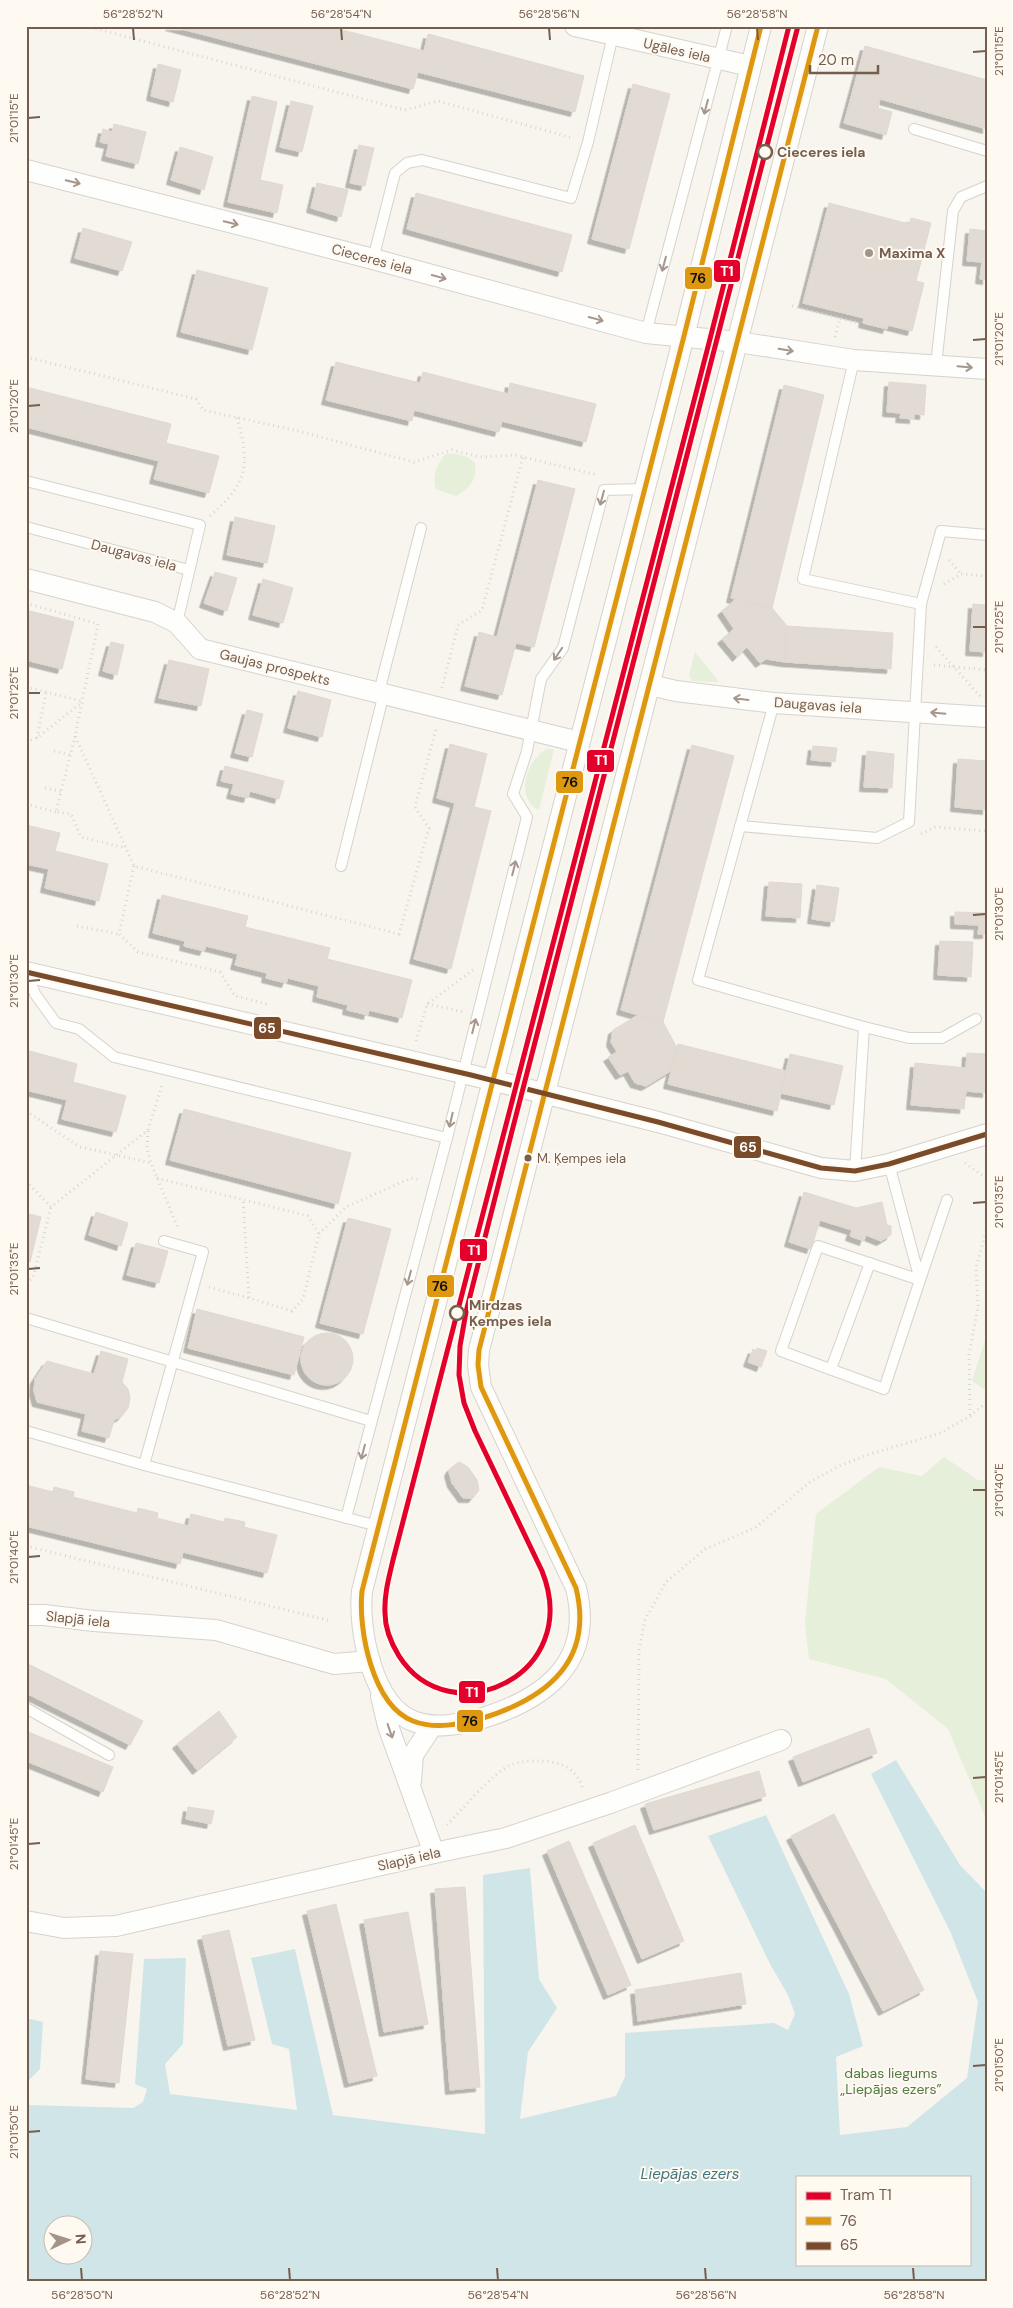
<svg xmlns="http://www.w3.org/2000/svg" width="1013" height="2308" font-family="'DM Sans',sans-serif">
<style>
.green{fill:#e5efda}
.water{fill:#d0e5e8;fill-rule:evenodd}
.building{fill:#e2dbd3;stroke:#e1d8d0;filter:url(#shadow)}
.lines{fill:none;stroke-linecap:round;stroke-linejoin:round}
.lane-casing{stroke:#d7d2cc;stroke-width:12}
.street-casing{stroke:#d7d2cc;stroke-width:22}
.path{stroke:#dad5d0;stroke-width:3;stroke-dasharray:1 4;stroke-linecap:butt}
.lane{stroke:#fefefc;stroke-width:10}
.street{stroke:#fefefc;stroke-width:20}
.bus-1-casing{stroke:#fef9f1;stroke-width:9}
.bus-2-casing{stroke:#fef9f1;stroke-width:9}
.bus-1{stroke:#dd9810;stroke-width:5}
.bus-2{stroke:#7a4b2a;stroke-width:5}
.tram-1-casing{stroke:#fef9f1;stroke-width:9}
.tram-1{stroke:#e4002b;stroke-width:5}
.oneway{stroke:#a6968b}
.ticks{fill:none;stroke:#765e4e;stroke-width:2}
.stop-dot{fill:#fef9f1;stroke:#765e4e;stroke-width:2.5}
.poi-dot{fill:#a49386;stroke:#fef9f1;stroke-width:2}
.bus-dot{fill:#765e4e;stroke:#fef9f1;stroke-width:2}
.labels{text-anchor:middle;stroke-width:4;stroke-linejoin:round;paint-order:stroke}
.bus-label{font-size:13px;fill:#765e4e;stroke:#fef9f1;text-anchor:start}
.street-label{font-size:14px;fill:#765e4e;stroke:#fef9f1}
.stop-label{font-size:14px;font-weight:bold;fill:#765e4e;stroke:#fef9f1;text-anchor:start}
.poi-label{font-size:14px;font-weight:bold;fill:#765e4e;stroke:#fef9f1;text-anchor:start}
.park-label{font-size:14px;fill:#547b46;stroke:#fef9f1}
.water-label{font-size:15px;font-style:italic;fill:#457581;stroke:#fef9f1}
.line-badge{stroke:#fef9f1;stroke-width:2}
.badge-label{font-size:14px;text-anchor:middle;font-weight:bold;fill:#fff}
.pale-badge-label{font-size:14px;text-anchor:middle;font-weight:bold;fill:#111}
.neatline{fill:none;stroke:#765e4e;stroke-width:2}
.ticks-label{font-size:12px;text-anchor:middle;fill:#765e4e}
</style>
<defs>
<filter id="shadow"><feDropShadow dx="-4.5" dy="4.5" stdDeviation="0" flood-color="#0004"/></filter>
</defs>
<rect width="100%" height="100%" fill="#f8f5ee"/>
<!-- green -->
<g class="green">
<path d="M446,454c10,-1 21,1 29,9 2,17 -5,25 -19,33l-20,-7c-4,-12 1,-27 10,-35z"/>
<path d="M695,652l24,30 -27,-1 -3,-6z"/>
<path d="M547,749h7l-15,61c-25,-12 -12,-51 8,-61z"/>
<path d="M987,1334v57l-15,-10z"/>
<path d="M944,1457l34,23h9v341l-39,-92 -62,-50 -77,-20 -4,-36 11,-109 63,-47 43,9z"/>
</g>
<!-- water -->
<g class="water">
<path d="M896,1760l64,105 27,28v389h-961v-177l107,3 10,-6 4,-13 -12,-5 9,-125 42,-1 -3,86 -18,20 5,30 127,16 -8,-61 -17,-5 -21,-86 44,-9 38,166 152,19 -2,-259 47,-7 9,111 18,29 -29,44 -8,67 96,-23 9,-19v-44l149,-10 14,7 7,-16 -7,-19 -18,-31 -62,-128 58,-21 83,179 14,52 -27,11 4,78 67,-8 60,-49 11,-76 -28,-71 -79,-157zM797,2177h172v87h-172zM52,2226h30v30h-30z"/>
<path d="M26,2018l17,4 -3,47 -11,11h-3z"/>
</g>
<!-- building -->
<g class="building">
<path d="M170,26h157l97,25 4,-17 156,42 -9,36 -157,-40 -5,17z"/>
<path d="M865,46l122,34v49l-107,-30 -2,9 14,4 -6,23 -42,-12z"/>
<path d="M158,64l23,6 -8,32 -22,-6z"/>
<path d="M633,84l37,10 -41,155 -37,-10z"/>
<path d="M252,96l25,6 -17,78 23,5 -6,28 -49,-11z"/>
<path d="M291,101l22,5 -11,46 -22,-5z"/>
<path d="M114,124l32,8 -8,32 -32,-8 3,-12 -9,-2 3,-13 9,3z"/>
<path d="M359,145l15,3 -9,38 -15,-3z"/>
<path d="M180,147l33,10 -9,33 -33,-10z"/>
<path d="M317,183l31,7 -7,27 -30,-9z"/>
<path d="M416,193l156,42 -10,37 -155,-43z"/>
<path d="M829,203l80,21 2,-6 20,5 -15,58 8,2 -12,48 -24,-6 -1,4 -24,-6 1,-5 -61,-15z"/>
<path d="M83,228l49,14 -10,29 -47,-13z"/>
<path d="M970,229l17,2v49l-7,-1 2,-17 -15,-1z"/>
<path d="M197,270l71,18 -16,62 -71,-18z"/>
<path d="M336,362l84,21 3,-11 85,22 2,-11 86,21 -10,38 -84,-21 -3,11 -85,-22 -2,11 -86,-21z"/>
<path d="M889,382l37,3 -2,30 -10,-1v5l-14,-1 1,-5 -14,-1z"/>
<path d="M784,385l40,10 -52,213 -41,-10z"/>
<path d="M26,387l145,37 -5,19 53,13 -10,37 -55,-14 5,-18 -133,-34z"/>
<path d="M538,480l37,9 -41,158 -18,-4 -14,52 -37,-9 14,-54 18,5z"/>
<path d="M235,517l40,9 -8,37 -40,-8z"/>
<path d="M215,572l22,6 -10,33 -23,-8z"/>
<path d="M263,579l30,9 -10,35 -30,-8z"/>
<path d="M736,599l36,9 15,18 -2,36 -19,-3 -6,4 -13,-16 -10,10 -15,-18 12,-10 -12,-18z"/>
<path d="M973,604l14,1v47l-17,-1z"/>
<path d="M26,610l48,12 -12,47 -36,-9z"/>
<path d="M787,626l106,7 -2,36 -106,-7z"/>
<path d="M111,642l13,3 -7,30 -14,-4z"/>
<path d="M169,660l40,9 -8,37 -42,-8z"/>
<path d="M298,691l33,9 -9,37 -34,-9z"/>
<path d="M247,710l16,4 -11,43 -17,-4z"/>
<path d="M450,744l37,10 -13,53 17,4 -40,158 -37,-10 41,-156 -18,-5z"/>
<path d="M692,745l42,11 -71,266 -42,-12z"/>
<path d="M813,746l24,2 -2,14 -24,-2z"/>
<path d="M867,751l27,3 -2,34 -28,-1z"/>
<path d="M958,759l29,2v49l-32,-3z"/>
<path d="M225,766l59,15 -5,18 -29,-8 -2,7 -17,-4 3,-10 -13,-3z"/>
<path d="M26,825l34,8 -5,18 53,13 -9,37 -54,-13 4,-19 -23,-5z"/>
<path d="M769,882l33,2 -2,34 -34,-2z"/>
<path d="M817,885l22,3 -5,34 -22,-3z"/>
<path d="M162,895l86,21 -3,11 85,21 -3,11 85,21 -10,38 -33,-8 -1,5 -21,-5 1,-5 -31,-8 2,-11 -31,-8 -2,5 -20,-5 1,-5 -32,-8 3,-11 -32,-8 -2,5 -20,-5 1,-5 -32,-8z"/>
<path d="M955,912l32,1v21h-9l1,-9 -24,-1z"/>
<path d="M940,941l33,1 -2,35 -33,-2z"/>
<path d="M638,1015l25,7 14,26 -5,22 -26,16 -11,-3 -7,-12 -8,4 -12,-18 9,-5 -6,-10 2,-12z"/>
<path d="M678,1044l108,27 -9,40 -109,-27z"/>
<path d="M26,1050l51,14 -4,18 53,14 -10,36 -54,-13 5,-19 -41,-10z"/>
<path d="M967,1053l20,1v39l-21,-2 -2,18 -53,-4 4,-42 51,5z"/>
<path d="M790,1054l53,12 -9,39 -53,-12z"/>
<path d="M184,1109l167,44 -13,51 -168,-44z"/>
<path d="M804,1192l52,16 26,-6 5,23 4,1v9l-10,6 -15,-6 -2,6 -14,-5 2,-6 -32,-10 -9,29 -22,-7z"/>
<path d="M96,1212l32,11 -7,23 -32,-11z"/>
<path d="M26,1213l15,4 -11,45 -4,-1z"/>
<path d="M348,1218l43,11 -28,105 -43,-11z"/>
<path d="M136,1243l32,8 -9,32 -32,-8z"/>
<path d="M197,1309l107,28 -10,38 -106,-27z"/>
<circle cx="327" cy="1359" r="26"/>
<path d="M757,1348l10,3 -6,16 -13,-5 5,-13 3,2z"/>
<path d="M101,1351l27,8 -6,23 6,7 2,9 -2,10 -6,8 -8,4 -5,18 -27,-7 4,-17 -49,-12 -3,-11 1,-12 12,-18 47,13z"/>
<path d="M459,1462l9,5 9,13 2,10 -6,8h-10l-11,-15 -3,-11 2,-4z"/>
<path d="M26,1485l27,7 1,-5 20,5 -1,5 64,16 1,-5 20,5 -1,5 31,8 3,-12 33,8 1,-4 20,4 -1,5 33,8 -10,38 -84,-21 -3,12 -154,-38z"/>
<path d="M26,1663l117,58 -13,24 -104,-52z"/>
<path d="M219,1711l18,26 -40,33 -20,-26z"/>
<path d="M869,1728l8,25 -74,29 -10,-25z"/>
<path d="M26,1731l87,36 -10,25 -77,-31z"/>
<path d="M759,1771l7,25 -112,34 -9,-26z"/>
<path d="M188,1807l26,4 -3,13 -25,-5z"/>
<path d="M834,1814l90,176 -41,21 -92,-175z"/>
<path d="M635,1825l49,116 -42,18 -49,-116z"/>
<path d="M569,1841l62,144 -23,10 -61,-144z"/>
<path d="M465,1887l15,200 -30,3 -15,-201z"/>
<path d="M336,1904l41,172 -28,7 -42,-172z"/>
<path d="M408,1912l20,112 -44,8 -20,-112z"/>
<path d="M229,1930l26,110 -27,6 -26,-110z"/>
<path d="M100,1951l33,3 -14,129 -33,-4z"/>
<path d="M741,1973l5,31 -108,17 -3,-31z"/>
</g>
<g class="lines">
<!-- lane casing -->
<g class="lane-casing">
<g id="lane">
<path d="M914,129l73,22"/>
<path d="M373,259l22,-86 12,-10 15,-3 149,38 17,-56 25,-107"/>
<path d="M646,333l81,-307"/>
<path d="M936,365l17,-154 8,-14 26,-11"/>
<path d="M26,481l174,44 -23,98"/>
<path d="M26,527l163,43"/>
<path d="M921,604l20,-73 46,4"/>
<path d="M379,692l42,-164"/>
<path d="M774,703l-76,277 166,47 -9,144"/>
<path d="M740,826l137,12 32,-16 12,-218 -118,-25 51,-219"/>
<path d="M341,866l43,-173"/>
<path d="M27,972l8,22 21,29 23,6 35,28 333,81"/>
<path d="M864,1027l45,11h33l34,-19"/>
<path d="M889,1164l31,116 -36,109 -103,-38 37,-105 102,34 27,-80"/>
<path d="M26,1318l345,103"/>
<path d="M831,1369l39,-106"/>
<path d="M26,1431l118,34 234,61"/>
<path d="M144,1465l59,-213 -39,-11"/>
<path d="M346,1518l101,-380 80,-321 -14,-23 14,-43 14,-72 22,-31 41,-158 40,-1"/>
<path d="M26,1708l83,47"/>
</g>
</g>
<!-- street casing -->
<g class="street-casing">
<g id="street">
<path d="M575,26l175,40"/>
<path d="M761,26l-77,310 -322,1255c-4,38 10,114 51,130 23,9 47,3 70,-3 64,-20 111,-57 93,-130l-95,-201 -3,-22 1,-15 339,-1324"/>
<path d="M26,170l347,89 273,74 92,9 116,18 133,9"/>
<path d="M26,579l129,33 22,11 23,26 379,93"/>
<path d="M650,685l26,6 98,12 213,14"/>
<path d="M26,972l445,103 187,47 163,46 34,3 34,-7 98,-30"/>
<path d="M26,1615h18l50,6 122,9 118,34 36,-3"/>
<path d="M381,1696l7,30 46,127"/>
<path d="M411,1781l2,-26 19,-29"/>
<path d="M26,1921l38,7 52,-2 318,-73 72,-15 104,-35 171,-63"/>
</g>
</g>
<!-- path -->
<g class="path">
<path d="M86,26l319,84 33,-9 135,37"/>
<path d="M792,306l67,17"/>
<path d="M835,337l5,-19"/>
<path d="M26,357l170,42 7,11 95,21 116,31 38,-12 28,7 35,-2 82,20"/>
<path d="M210,516c39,-35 40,-50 27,-99"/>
<path d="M949,560l12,14"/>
<path d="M944,584l17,-10 26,2"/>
<path d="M26,603l72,21 -23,112 59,130 265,68 30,-106 -14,-21 21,-78"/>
<path d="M936,647l44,49"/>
<path d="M934,665l53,5"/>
<path d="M26,687l56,14"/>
<path d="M442,688l16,-63 24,-15 41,-153"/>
<path d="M75,736l-19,76 15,2 10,23 45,11"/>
<path d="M37,738l9,-46"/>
<path d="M26,742l11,-4 45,-36"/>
<path d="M54,751l17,4"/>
<path d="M45,788l18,4"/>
<path d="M26,804l30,8"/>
<path d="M921,834l14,-7 52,4"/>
<path d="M134,866l-15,68 19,18 82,20 15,24 32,8"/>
<path d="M77,926l42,8"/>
<path d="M427,1004l36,8"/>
<path d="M416,1041l11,-37 46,-34"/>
<path d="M26,1111l54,36 71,16"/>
<path d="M148,1131l-1,17 4,15 27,65"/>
<path d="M965,1163l22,16"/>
<path d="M157,1178l151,38 11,18 -16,65 -11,12 -43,-13 -6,-98"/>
<path d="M26,1181l25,26 97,-77 14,-45"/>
<path d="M319,1234l27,-27 65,-29 10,2"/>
<path d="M26,1283l7,-5 18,-71"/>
<path d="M209,1287l40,11"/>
<path d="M970,1415l-1,-60 9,-49 -2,-38 11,-40"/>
<path d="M26,1546l305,75"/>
<path d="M638,1770l1,-120 6,-30 21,-38 39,-33 50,-21 55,-46 29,-16 31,-12 71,-21 29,-17 17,-14"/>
<path d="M447,1825c15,-15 45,-52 64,-60 13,-5 31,-5 45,-2 14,3 25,14 27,28"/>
</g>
<!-- lane -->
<use href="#lane" class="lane"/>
<!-- street -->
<use href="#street" class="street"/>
<!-- bus-1 casing -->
<g class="bus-1-casing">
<path id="bus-1" d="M761,26l-77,310 -322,1255c-4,38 10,114 51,130 23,9 47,3 70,-3 64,-20 111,-57 93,-130l-95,-201 -3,-22 1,-15 339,-1324"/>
</g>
<!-- bus-2 casing -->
<g class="bus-2-casing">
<path id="bus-2" d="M26,972l445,103 187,47 163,46 34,3 34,-7 98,-30"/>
</g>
<!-- bus-1 -->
<use href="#bus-1" class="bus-1"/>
<!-- bus-2 -->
<use href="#bus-2" class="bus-2"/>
<!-- tram-1 casing -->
<g class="tram-1-casing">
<path id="tram-1" d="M789,26l-79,313 -317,1221c-4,17 -9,35 -8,53 0,15 6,30 14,43 51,80 185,20 143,-85l-67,-140 -11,-28 -5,-28 1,-29 6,-34 46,-181 286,-1105"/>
</g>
<!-- tram-1 -->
<use href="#tram-1" class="tram-1"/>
</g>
<!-- one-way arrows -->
<defs><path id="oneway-shaft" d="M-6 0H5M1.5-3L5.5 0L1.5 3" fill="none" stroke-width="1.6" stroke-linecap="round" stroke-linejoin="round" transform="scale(1.25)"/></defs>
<g class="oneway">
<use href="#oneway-shaft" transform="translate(706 107) rotate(105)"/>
<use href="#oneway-shaft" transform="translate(73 182) rotate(14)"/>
<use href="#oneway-shaft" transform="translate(231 223) rotate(14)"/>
<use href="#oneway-shaft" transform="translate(664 264) rotate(105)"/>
<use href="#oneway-shaft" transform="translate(439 277) rotate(15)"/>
<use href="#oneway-shaft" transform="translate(596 319) rotate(15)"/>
<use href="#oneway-shaft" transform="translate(786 350) rotate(9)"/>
<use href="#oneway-shaft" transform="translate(965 367) rotate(5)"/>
<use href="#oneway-shaft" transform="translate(602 498) rotate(105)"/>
<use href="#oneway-shaft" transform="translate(558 654) rotate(124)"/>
<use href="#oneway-shaft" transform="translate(741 699) rotate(-173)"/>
<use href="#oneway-shaft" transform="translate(938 713) rotate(-175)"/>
<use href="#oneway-shaft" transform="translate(514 868) rotate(-76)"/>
<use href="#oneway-shaft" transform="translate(474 1026) rotate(-76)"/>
<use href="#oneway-shaft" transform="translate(451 1120) rotate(103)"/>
<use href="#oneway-shaft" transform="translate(409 1278) rotate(105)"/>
<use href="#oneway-shaft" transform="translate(363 1452) rotate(105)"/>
<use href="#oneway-shaft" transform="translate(390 1731) rotate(71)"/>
</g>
<!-- ticks -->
<path class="ticks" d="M133,28l1,12M341,28l1,12M549,28l1,12M757,28l1,12M973,52l13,-1M28,118l12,-1M973,340l13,-1M28,406l12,-1M973,627h13M28,693h12M973,915l13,-1M28,981l12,-1M973,1203l13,-1M28,1269l12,-1M973,1490h13M28,1557l12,-1M973,1778l13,-1M28,1844l12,-1M973,2066l13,-1M28,2132l12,-1M81,2268l1,12M289,2268l1,12M497,2268l1,12M705,2268l1,12M913,2268l1,12"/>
<!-- markers -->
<g class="stop-dot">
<circle cx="765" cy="152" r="7"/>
<circle cx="457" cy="1313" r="7"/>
</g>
<circle class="poi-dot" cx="869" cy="253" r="5"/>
<circle class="bus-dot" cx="528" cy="1158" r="4.5"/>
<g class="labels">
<!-- bus labels -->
<g class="bus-label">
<text x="537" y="1163">M. Ķempes iela</text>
</g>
<!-- street labels -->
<g class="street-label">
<text transform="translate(677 50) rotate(13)" y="5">Ugāles iela</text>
<text transform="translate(372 259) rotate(15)" y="5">Cieceres iela</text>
<text transform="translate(134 555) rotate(15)" y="5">Daugavas iela</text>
<text transform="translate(275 667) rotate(14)" y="5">Gaujas prospekts</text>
<text transform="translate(818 705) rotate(4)" y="5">Daugavas iela</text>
<text transform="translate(78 1619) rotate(6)" y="5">Slapjā iela</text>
<text transform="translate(409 1859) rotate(-13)" y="5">Slapjā iela</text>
</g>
<!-- stop labels -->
<g class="stop-label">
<text x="777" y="157">Cieceres iela</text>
<text x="469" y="1310">Mirdzas<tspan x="469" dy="16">Ķempes iela</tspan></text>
</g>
<!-- poi labels -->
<g class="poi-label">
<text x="879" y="258">Maxima X</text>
</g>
<!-- park labels -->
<g class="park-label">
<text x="891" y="2078">dabas liegums<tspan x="891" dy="16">„Liepājas ezers”</tspan></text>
</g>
<!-- water labels -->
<g class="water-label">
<text x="690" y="2179">Liepājas ezers</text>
</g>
</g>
<g class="line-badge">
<rect x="713" y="259" width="28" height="24" rx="5" fill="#e4002b"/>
<rect x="684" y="266" width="29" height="24" rx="5" fill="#dd9810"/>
<rect x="586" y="749" width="29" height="24" rx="5" fill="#e4002b"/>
<rect x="555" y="770" width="29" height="24" rx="5" fill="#dd9810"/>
<rect x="253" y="1016" width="29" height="24" rx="5" fill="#7a4b2a"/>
<rect x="733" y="1135" width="29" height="24" rx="5" fill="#7a4b2a"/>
<rect x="459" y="1238" width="29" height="24" rx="5" fill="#e4002b"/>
<rect x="426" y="1274" width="29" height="24" rx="5" fill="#dd9810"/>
<rect x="458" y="1680" width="28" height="24" rx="5" fill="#e4002b"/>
<rect x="456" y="1709" width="28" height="24" rx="5" fill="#dd9810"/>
</g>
<g class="badge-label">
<text x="727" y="276">T1</text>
<text x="601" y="765">T1</text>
<text x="267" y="1033">65</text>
<text x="748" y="1152">65</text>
<text x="474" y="1255">T1</text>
<text x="472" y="1697">T1</text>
</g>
<g class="pale-badge-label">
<text x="698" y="283">76</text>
<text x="570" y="787">76</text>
<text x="440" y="1291">76</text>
<text x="470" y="1726">76</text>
</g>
<!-- border -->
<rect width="1013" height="2308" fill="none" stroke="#fef9f1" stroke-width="55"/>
<!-- legend -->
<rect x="796" y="2176" width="175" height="90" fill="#fef9f1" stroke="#c8bbb0"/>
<rect x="806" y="2192" width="25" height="8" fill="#e4002b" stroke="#c8bbb0"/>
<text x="840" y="2200" font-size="15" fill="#765e4e">Tram T1</text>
<rect x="806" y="2217" width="25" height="8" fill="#dd9810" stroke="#c8bbb0"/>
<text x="840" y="2226" font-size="15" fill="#765e4e">76</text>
<rect x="806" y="2242" width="25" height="8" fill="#7a4b2a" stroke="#c8bbb0"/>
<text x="840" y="2250" font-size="15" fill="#765e4e">65</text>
<!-- north arrow -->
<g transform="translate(68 2240) rotate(86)"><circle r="24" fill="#fef9f1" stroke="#c8bbb0"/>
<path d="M0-4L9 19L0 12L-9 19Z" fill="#a49386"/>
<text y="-8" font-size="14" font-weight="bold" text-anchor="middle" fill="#765e4e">N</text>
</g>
<!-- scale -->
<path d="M810 65v8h68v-8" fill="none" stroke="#765e4e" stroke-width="2.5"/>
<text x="818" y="65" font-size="15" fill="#765e4e" stroke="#fef9f1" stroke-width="4" paint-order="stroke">20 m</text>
<rect x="28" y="28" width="958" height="2252" class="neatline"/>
<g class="ticks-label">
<text x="133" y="18">56°28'52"N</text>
<text x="341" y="18">56°28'54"N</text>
<text x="549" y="18">56°28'56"N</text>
<text x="757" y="18">56°28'58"N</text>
<text transform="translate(999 51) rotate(-90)" y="4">21°01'15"E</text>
<text transform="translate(14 118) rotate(-90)" y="4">21°01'15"E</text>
<text transform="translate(999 339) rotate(-90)" y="4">21°01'20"E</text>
<text transform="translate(14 406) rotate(-90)" y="4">21°01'20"E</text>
<text transform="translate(999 627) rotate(-90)" y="4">21°01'25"E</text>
<text transform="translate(14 693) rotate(-90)" y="4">21°01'25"E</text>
<text transform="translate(999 914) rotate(-90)" y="4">21°01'30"E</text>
<text transform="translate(14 981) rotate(-90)" y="4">21°01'30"E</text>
<text transform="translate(999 1202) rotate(-90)" y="4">21°01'35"E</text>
<text transform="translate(14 1269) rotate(-90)" y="4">21°01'35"E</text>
<text transform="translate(999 1490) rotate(-90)" y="4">21°01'40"E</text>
<text transform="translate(14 1557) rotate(-90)" y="4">21°01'40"E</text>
<text transform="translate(999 1777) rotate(-90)" y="4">21°01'45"E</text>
<text transform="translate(14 1844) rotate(-90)" y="4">21°01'45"E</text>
<text transform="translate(999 2065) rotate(-90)" y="4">21°01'50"E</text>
<text transform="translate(14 2132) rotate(-90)" y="4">21°01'50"E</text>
<text x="82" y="2299">56°28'50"N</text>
<text x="290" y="2299">56°28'52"N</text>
<text x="498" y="2299">56°28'54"N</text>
<text x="706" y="2299">56°28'56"N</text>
<text x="914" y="2299">56°28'58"N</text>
</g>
</svg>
